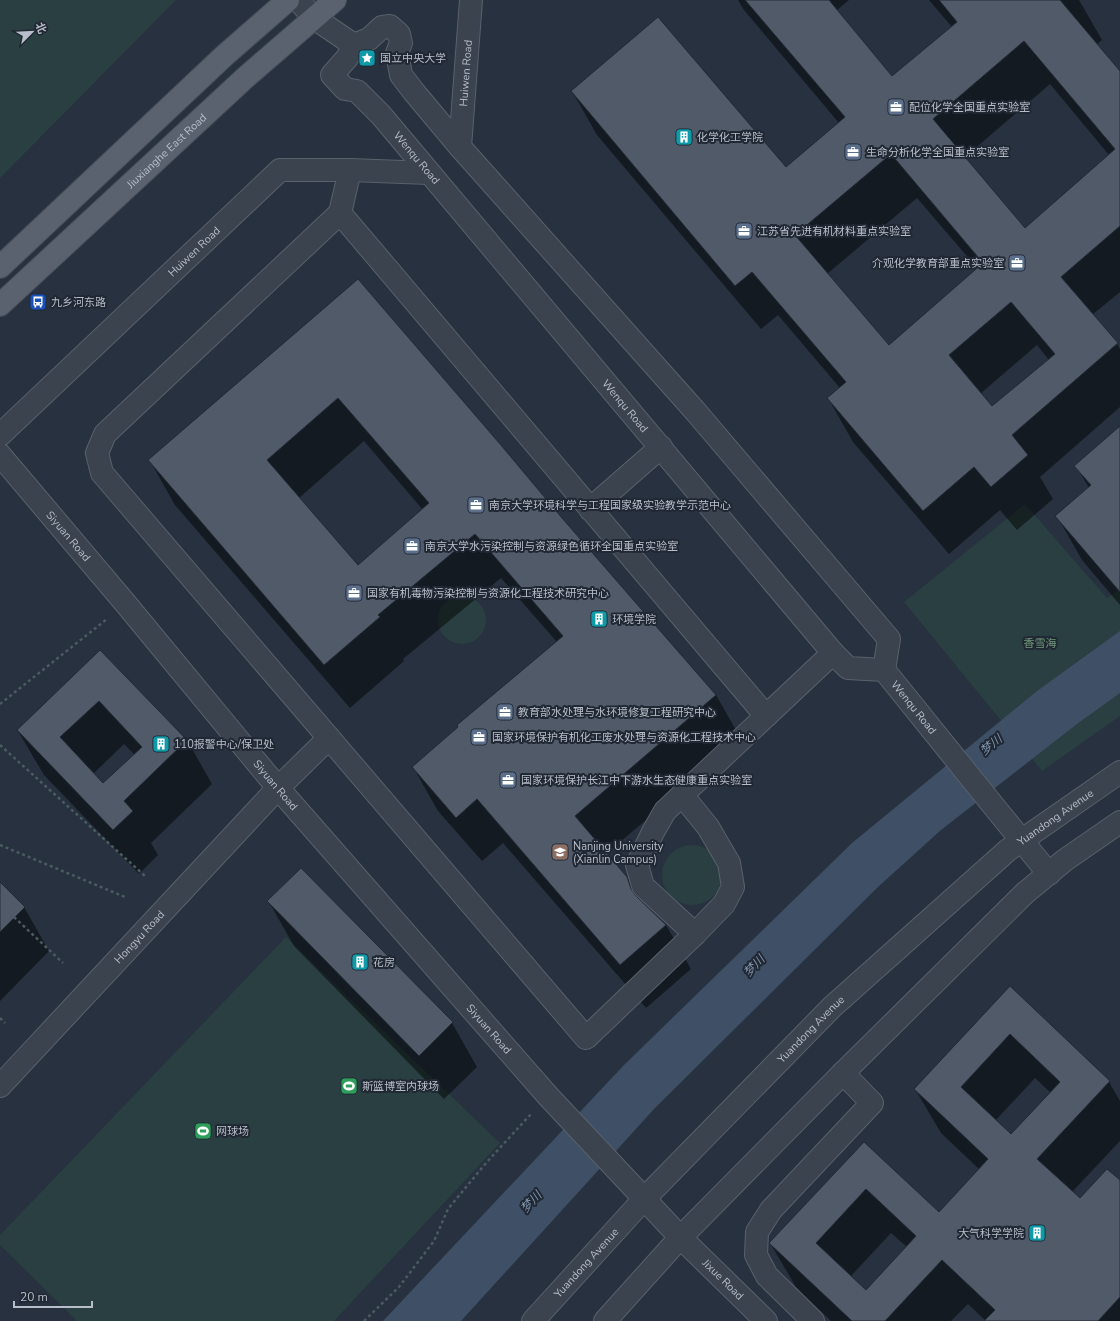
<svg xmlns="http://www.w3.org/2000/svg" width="1120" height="1321" font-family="'Nunito Sans','Noto Sans SC',sans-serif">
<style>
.green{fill:#2a3f41}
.water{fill:#3e4f66}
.shadow{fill:#0007;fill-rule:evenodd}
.building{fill:#505a69;stroke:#222a36;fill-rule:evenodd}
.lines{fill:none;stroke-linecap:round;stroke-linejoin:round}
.minor-casing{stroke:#59616c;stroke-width:24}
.major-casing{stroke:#444c58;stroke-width:24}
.path{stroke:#495c5f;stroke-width:2.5;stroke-dasharray:3 3;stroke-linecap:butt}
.minor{stroke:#3b434f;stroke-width:22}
.major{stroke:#59626e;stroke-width:22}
.labels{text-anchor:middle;stroke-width:4;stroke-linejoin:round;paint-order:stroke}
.poi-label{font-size:11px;fill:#b7bec9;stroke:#202834;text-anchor:start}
.street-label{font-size:11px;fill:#b7bec9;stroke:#202834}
.park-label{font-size:11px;fill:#709979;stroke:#202834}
.water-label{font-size:12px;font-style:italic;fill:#8195af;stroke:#202834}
</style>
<rect width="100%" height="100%" fill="#27313f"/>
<!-- green -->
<g class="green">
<path d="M0,0h176l-176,178z"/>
<path d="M1025,504l82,94 13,-9v127l-78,55 -138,-169z"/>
<circle cx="462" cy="620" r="24"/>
<circle cx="692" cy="875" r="30"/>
<path d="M286,937l214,206 -166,178h-257l-77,-76v-10z"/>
</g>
<!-- water -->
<path class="water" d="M1120,631v62l-43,31 -136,106 -63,57 -223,221 -194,213h-78l241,-256 228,-222 185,-152z"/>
<!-- shadow -->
<g class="shadow">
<path d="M738,0h111l-13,11 56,66 60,-50 -23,-27h150l23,40 -6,5 24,28v219l-28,23 25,29 3,5v58l-80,70 13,22 -36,31 -17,-20 -51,44 -96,-112 -25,-44 12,-10 -62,-73 -17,14 -164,-194 -25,-44 214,77 53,-45 -95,-113zM1050,84l59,71 -84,74 -60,-72zM917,198l61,71 -89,78 -62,-73zM1037,345l12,15 -57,48 -12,-14z"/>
<path d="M358,280l203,238 155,177 25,44 -135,115 21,24 14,24 25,23 25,44 -45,39 -143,-165 -21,18 -44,-50 -25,-44 144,-125 -56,-64 -98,81 1,2 -54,47 -175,-203 -25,-44zM364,441l59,69 -65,56 -59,-68z"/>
<path d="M1120,428v177l-38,-45 -25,-44 32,-28 -13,-22z"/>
<path d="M100,651l87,89 25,44 -61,59 7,12 -19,19 -95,-99 -26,-44zM124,744l11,11 -32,30 -10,-11z"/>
<path d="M0,883l24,24 25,44 -49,50z"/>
<path d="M269,902l183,121 25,44 -33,32 -150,-153z"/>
<path d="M1010,988l99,94 11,19v40l-48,51 8,8 40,-18v139h-134l-18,-17 -17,17h-120l-35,-34 -26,-44 94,-100 75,70 41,-43 -39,-37 -26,-44zM1035,1078l16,15 -40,43 -16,-15zM891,1233l16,14 -41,45 -16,-15z"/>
</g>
<!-- building -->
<g class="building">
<path d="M745,0h84l63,76 65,-54 -18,-22h121l60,71v155l-59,51 57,66 -106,92 16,20 -37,32 -17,-20 -51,44 -96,-113 19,-16 -94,-110 -17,14 -164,-195 87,-74 128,150 59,-50zM1024,41l91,108 -90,79 -92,-109zM891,154l92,109 -94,82 -94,-110zM1011,302l44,52 -63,52 -43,-51z"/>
<path d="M358,279l142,165 62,74 154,177 -141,121 52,61 4,12 4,6 31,30 -46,40 -143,-166 -21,19 -44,-51 46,-40 -1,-2 106,-89 -88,-102 -97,81 2,2 -56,48 -176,-205zM338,398l91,105 -71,62 -91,-105z"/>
<path d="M1120,426v166l-65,-76 36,-31 -17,-19z"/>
<path d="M100,650l87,90 -63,61 9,10 -20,19 -96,-100zM99,701l43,46 -39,36 -43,-46z"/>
<path d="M301,868l152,154 -34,34 -152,-155z"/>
<path d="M0,882l25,25 -25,25z"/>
<path d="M1010,986l100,95 -73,78 43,39 27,-29 13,11v117l-22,24h-114l11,-11 -53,-50 -57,61h-33l-83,-78 95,-101 75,70 49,-53 -74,-70zM1010,1034l50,48 -49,52 -50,-47zM866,1189l50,47 -50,54 -50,-47z"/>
</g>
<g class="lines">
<!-- minor casing -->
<g class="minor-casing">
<g id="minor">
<path d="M298,0l16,18 40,27"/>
<path id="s1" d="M460,147l11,-147"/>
<path d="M350,170l-10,43 -235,221 -8,19 5,20 484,565 109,-104 29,-30 9,-17 -4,-24 -21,-36 -26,-32"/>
<path d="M340,213l426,503"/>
<path id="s2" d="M0,435l280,-265h70l79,3"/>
<path id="s3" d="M0,455l126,149 152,184 270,308 132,141 86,84"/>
<path d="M590,509l71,-62"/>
<path id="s4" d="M884,670l5,-31 -193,-227 -236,-265 -46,-55 -13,-17 -4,-22 4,-10 -2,-9 -9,-8 -8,1 -13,12 -15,6 -7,13 -15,17 13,14 12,2 24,24 452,538 15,15 36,2 112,139 53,65"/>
<path d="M695,934l-52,-48 -6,-21 16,-33 12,-21 168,-158"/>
<path id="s5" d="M0,1086l278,-298 51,-50"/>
<path id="s6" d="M533,1321l111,-122 188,-192 176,-157 112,-78"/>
<path d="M605,1321l72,-80 166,-168 182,-180 40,-33 55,-38"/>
<path d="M813,1321l-46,-45 -11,-21 1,-23 14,-22 101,-107 -29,-30"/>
</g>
</g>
<!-- major casing -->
<g class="major-casing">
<g id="major">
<path d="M0,267l224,-211 64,-56"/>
<path id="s7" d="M0,305l246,-228 89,-77"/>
</g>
</g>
<!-- path -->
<g class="path">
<path d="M0,704l107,-85"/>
<path d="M0,745l145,131"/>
<path d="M0,845l125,52"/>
<path d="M14,917l49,46"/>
<path d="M0,1018l5,5"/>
<path d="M364,1321l35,-34 35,-46 14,-32 38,-46 45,-49"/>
</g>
<!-- minor -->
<use href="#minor" class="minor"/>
<!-- major -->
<use href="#major" class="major"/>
</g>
<!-- icons -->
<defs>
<g id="sight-square" transform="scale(0.9)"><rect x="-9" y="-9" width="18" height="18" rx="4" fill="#0f9aa8" stroke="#202834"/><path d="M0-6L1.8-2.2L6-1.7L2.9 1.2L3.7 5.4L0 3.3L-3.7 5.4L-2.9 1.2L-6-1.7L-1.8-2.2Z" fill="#fff"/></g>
<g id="office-square" transform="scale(0.9)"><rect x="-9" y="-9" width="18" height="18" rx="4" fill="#5c6f8a" stroke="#202834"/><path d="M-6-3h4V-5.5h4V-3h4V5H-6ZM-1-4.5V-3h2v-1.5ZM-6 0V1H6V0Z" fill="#fff"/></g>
<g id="building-square" transform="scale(0.9)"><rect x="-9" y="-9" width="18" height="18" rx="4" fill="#0f9aa8" stroke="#202834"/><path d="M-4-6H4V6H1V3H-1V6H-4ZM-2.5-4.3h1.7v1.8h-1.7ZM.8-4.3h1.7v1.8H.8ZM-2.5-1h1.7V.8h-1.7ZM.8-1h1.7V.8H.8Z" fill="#fff"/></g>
<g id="bus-square" transform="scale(0.9)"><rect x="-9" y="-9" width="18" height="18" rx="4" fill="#1a4fb4" stroke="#202834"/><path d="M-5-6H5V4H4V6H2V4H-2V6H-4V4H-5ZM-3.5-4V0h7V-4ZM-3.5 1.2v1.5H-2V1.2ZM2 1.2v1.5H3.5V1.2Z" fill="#fff"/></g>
<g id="university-square" transform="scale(0.9)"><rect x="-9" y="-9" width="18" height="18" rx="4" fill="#8d6e63" stroke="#202834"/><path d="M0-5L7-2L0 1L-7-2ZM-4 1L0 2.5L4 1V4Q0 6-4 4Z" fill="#fff"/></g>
<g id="stadium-square" transform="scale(0.9)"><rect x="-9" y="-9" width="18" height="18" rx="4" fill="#2e9e5b" stroke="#202834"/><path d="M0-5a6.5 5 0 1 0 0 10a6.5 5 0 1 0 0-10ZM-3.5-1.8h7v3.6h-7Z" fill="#fff"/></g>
</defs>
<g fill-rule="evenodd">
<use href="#sight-square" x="367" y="58"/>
<use href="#office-square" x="896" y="107"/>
<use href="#building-square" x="684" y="137"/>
<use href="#office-square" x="853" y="152"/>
<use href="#office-square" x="744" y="231"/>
<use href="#office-square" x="1017" y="263"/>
<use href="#bus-square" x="38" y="302"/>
<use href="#office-square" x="476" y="505"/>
<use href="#office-square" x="412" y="546"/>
<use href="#office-square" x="354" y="593"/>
<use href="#building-square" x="599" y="619"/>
<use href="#office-square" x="505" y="712"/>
<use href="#office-square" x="479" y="737"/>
<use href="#building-square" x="161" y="744"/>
<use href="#office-square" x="508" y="780"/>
<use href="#university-square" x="560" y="852"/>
<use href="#building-square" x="360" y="962"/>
<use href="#stadium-square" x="349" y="1086"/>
<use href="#stadium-square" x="203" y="1131"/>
<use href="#building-square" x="1037" y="1233"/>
</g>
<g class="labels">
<!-- poi labels -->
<g class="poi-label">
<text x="380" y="62">国立中央大学</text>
<text x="909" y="111">配位化学全国重点实验室</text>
<text x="697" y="141">化学化工学院</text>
<text x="866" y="156">生命分析化学全国重点实验室</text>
<text x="757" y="235">江苏省先进有机材料重点实验室</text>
<text x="1004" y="267" text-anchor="end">介观化学教育部重点实验室</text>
<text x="51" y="306">九乡河东路</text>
<text x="489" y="509">南京大学环境科学与工程国家级实验教学示范中心</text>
<text x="425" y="550">南京大学水污染控制与资源绿色循环全国重点实验室</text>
<text x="367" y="597">国家有机毒物污染控制与资源化工程技术研究中心</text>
<text x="612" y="623">环境学院</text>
<text x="518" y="716">教育部水处理与水环境修复工程研究中心</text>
<text x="492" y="741">国家环境保护有机化工废水处理与资源化工程技术中心</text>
<text x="174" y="748">110报警中心/保卫处</text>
<text x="521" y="784">国家环境保护长江中下游水生态健康重点实验室</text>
<text x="573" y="850">Nanjing University<tspan x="573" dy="13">(Xianlin Campus)</tspan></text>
<text x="373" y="966">花房</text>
<text x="362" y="1090">斯篮博室内球场</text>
<text x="216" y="1135">网球场</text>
<text x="1024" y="1237" text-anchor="end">大气科学学院</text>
</g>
<!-- street labels -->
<g class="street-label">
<text dy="4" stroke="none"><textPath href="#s1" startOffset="74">Huiwen Road</textPath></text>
<text dy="4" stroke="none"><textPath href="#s7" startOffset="227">Jiuxianghe East Road</textPath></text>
<text dy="4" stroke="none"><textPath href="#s4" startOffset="1032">Wenqu Road</textPath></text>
<text dy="4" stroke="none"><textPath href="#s2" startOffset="267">Huiwen Road</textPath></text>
<text dy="4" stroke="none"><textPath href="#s4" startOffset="1356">Wenqu Road</textPath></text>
<text dy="4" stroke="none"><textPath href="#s3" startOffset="106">Siyuan Road</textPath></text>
<text dy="4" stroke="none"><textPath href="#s4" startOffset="1784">Wenqu Road</textPath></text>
<text dy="4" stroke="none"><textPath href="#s3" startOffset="430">Siyuan Road</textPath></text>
<text dy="4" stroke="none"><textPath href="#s6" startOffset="727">Yuandong Avenue</textPath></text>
<text dy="4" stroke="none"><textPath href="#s5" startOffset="204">Hongyu Road</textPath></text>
<text dy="4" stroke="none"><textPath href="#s3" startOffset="754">Siyuan Road</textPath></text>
<text dy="4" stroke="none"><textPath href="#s6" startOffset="403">Yuandong Avenue</textPath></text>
<text dy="4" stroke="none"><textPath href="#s6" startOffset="79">Yuandong Avenue</textPath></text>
<text dy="4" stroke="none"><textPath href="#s3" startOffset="1097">Jixue Road</textPath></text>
</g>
<!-- park labels -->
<g class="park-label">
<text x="1040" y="647">香雪海</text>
</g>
<!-- water labels -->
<g class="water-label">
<text transform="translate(991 745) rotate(-39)" y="4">梦川</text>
<text transform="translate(754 966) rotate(-47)" y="4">梦川</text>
<text transform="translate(531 1202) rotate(-47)" y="4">梦川</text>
</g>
</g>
<!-- north arrow -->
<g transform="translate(32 32) rotate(66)" stroke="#202834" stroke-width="3" paint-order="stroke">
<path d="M0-3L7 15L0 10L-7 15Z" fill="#b7bec9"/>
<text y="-6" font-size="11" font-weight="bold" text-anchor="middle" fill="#b7bec9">北</text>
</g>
<!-- scale -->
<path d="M14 1301v6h78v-6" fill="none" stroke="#b7bec9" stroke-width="2"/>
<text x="20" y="1301" font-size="12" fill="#b7bec9" stroke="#202834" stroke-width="3" paint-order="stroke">20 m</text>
</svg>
